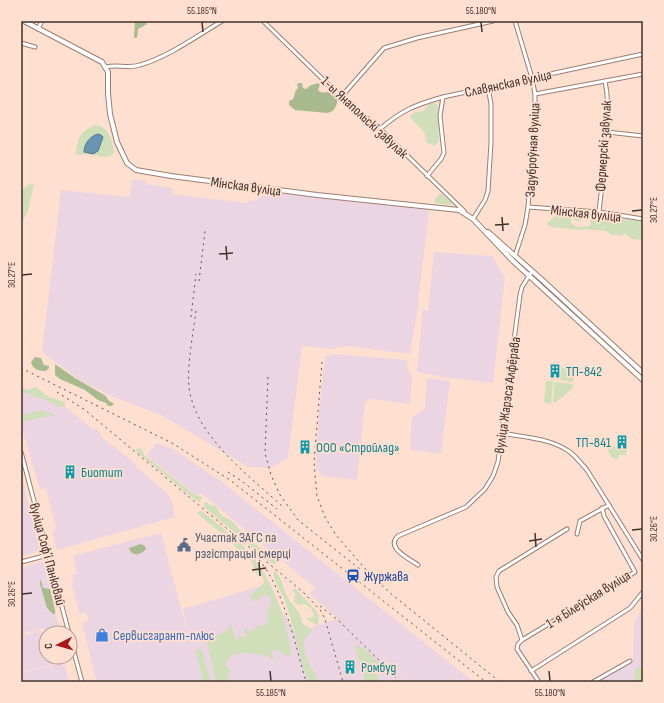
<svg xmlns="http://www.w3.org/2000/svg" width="664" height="703" font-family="'Sofia Sans Condensed',sans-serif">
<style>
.industrial{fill:#ebd5e3}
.green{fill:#d0dfba}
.forest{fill:#a9bb8e}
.water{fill:#6994b2;stroke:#5d778a}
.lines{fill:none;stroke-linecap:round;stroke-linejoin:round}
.minor-casing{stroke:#9b7e71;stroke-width:5}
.secondary-casing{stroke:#9b7e71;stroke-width:6}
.minor{stroke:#fff;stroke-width:3}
.secondary{stroke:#fff;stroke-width:4}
.rail{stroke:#62514a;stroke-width:1;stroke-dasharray:2 4;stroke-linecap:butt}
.ticks{fill:none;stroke:#40332d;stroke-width:1.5}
.labels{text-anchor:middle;stroke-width:3.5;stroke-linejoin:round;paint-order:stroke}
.street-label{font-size:14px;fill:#40332d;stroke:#ffdfd0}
.culture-label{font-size:14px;fill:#0d838f;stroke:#ffdfd0;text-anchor:start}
.service-label{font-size:14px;fill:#4e5e75;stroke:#ffdfd0;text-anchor:start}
.transit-label{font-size:14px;fill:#164399;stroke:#ffdfd0;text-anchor:start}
.shop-label{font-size:14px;fill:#366cbe;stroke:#ffdfd0;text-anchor:start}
.neatline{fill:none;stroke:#40332d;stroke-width:1.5}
.ticks-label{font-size:10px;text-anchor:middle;fill:#40332d}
</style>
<rect width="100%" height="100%" fill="#ffdfd0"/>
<!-- industrial -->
<g class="industrial">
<path d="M132,179l14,2v3l26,4v6l75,9 1,-2 9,-1 10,-8 162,18 -12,103 -7,41 -64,-8 -14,3 -30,-3 -14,112 -17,10 -23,-1 -87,-52 -52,-20 -29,-15 -38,-28 19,-162 69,7z"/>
<path d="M434,252l58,4 13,22 -12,105 -51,-6 -25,-5 6,-63 5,2z"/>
<path d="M337,354l70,6 1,11 4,4 -2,29 -40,-5 -5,4 -8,77 -35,-4 -6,-9 3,-55 6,-56z"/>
<path d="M427,378l23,3 -9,73 -31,-4 2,-33 13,-8z"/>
<path d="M21,387l44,19 26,22h3l4,2 4,7 35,28 -2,1 31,26 6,8 3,17 -118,33 -5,-19 4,-2 -10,-41 -6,1 -17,-57h-2z"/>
<path d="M157,443l18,7 47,32 252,200h-63l-37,-32 36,32h-313l-6,-19 1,-1 -10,-39 7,-3 -3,-8 -6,2 -8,-30 2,-1 -3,-8 6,-2 -4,-17 67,-18 21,-5 29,108 -7,-32 84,-25 28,49 43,-14 -28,-25 5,-6 -114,-95 -4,3 -45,-36 -5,-6z"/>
<path d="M21,473l19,78 -19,5z"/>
<path d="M43,561l16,65 -15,4 -1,-2 -22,6v-66z"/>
<path d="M643,606v76h-46l36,-20 1,-38z"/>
<path d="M41,630l1,2 8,-2 6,3h-10v24h13l1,6 -39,9v-36z"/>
<path d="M59,664l6,1 4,17h-48v-9z"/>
</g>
<!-- green -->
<g class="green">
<path d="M434,103l4,2 1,36 -4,5 -6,-2 -3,-3c0,-13 -10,-15 -16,-24l3,-4 10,-2 6,-7z"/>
<path d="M95,125c14,1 18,16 19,28 -6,7 -13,3 -21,2 -6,-1 -11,0 -17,0 1,-15 3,-24 19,-30z"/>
<path d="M34,184l-6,27 -7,13v-35h3l3,-4z"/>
<path d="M440,194h2l10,9v1l-4,1 -13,-2v-4z"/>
<path d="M559,213l16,1 6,5v3l-7,-2 -1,-3 -2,1v5l6,4 13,-1 1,-8 2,-2 50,5v19l-11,-1 -6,-5 -7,2 -4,-2 -2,2 -7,-5 -23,-2 -5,1 -27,-3 -4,-3 1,-2z"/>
<path d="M561,368l14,2 -2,12 -13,-2z"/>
<path d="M546,381h7l-2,24 -7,-3z"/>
<path d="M554,382l19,2v4l-18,15 -2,-2z"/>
<path d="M36,387l13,10 16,5v3l-2,2h-4l-15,-8 -6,-1 -12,-5 -5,-1v-4l6,2z"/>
<path d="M42,410l13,5 -5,1 -2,-2 -2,3 -25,5v-7z"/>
<path d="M606,446l21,2 -1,7h-7l-1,3 -2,1 -5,-2z"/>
<path d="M137,448l5,1 2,6 51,40 7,2 -2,5h-1l-6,-4 -54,-44 -3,-3z"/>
<path d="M204,502h3l3,4 5,-1 7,11 9,4 16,17 29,24 -1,3h-2l-6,-4 -63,-53z"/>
<path d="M202,511c17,14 36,28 50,45 22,27 32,59 39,93l-1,7h-2l-6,-3 -3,-2h-6l-1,2 2,4 -2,3 -5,-5c-16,1 -27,-9 -41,6v6l5,3 -5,12h-10l-9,-39 1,-4 17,-7 6,-7 5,15h2v-6l6,4 2,-3 -3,-6 2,-1 5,4 8,-6 8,-2c3,-5 1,-8 2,-13 1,-7 7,-9 1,-15 -7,-1 -9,1 -14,6l-3,-1 -1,-6 13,-12 -1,-6 -7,-4 -5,-12 -16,-14 -10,-13 -5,-2 -20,-16 -2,-2v-2z"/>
<path d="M274,570c8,7 9,19 14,28 6,10 13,12 14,25l9,6 1,3 -8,7c-1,10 3,20 7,28 3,5 6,9 7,15h-10c-9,-26 -14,-54 -23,-81 -3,-9 -14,-22 -11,-31z"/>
<path d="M293,589h2l3,2 18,20 3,5 -1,10 -10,-6 -1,-2 6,-1 1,-3 -3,-6 -7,-4 -7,1c-5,-6 -2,-6 -2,-11 -1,-2 -2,-3 -2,-5z"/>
<path d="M358,645l10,7 14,15v2l-4,3 -1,4 3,6h-15l-9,-31 -1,-4z"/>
<path d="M197,649h3l2,2 9,31h-8c-3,-10 -2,-21 -8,-29z"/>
<path d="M643,665v17h-9l1,-13z"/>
</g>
<!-- forest -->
<g class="forest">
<path d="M135,21h10l2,3 -9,5 -1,9h-3z"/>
<path d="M299,83h3l1,5 3,1 5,-4 7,-2 2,2 -2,5c4,5 9,1 14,2l3,2 3,4c-1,7 -3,14 -11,15l-32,-3 -6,-5v-4l4,-2 3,-9 2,-2 -1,-4z"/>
<path d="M35,357l6,1 3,7 5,1v2l-3,3c-7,0 -13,-1 -15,-9z"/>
<path d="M55,364l20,14 31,18 2,4 6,4 -2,2h-4l-2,-3 -8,-3 -13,-10 -25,-11 -5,-4z"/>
<path d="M141,544l4,2 1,3c-4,6 -15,8 -17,-1z"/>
<path d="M41,580l2,8 7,1 5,21v4h-2l-6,-6 -7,-24v-3z"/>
</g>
<!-- water -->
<path class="water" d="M98,134l3,1 2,2 -5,14 -5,3 -9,-2c0,-8 6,-16 14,-18z"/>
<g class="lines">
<!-- minor casing -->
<g class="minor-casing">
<g id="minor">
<path d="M263,21l78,76 39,32 84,82"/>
<path d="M515,21l17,57 3,16v22l-7,91 -3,18 -10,31"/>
<path d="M38,29l4,-8"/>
<path d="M21,43l14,4"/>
<path d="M106,67c11,-3 22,2 34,-2 28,-8 57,-29 82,-44"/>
<path d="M535,94l108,-20"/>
<path d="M341,97l43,-49 33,-10 76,-17"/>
<path d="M380,129c22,-19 35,-24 63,-32l200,-43"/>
<path d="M607,132l36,4"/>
<path d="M427,176l14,-17 3,-6 -4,-37 3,-19"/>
<path d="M528,207l71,5 44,7"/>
<path d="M599,212c4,-40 14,-92 6,-131"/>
<path d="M473,219l12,-19 3,-9 3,-48v-39l-3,-17"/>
<path d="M501,433c23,4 49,5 69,19 6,5 11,11 17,18l56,90"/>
<path d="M21,452l48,181"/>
<path d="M577,534l3,-13 29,-16"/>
<path d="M21,562l27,-7"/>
<path d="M418,565c-8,-6 -33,-17 -20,-29l68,-29 19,-18 8,-13 5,-14 22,-167 2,-8 10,-16"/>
<path d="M70,637l12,45"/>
<path d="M522,640l-5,-15 -9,-13 -11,-25 -1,-10 3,-6 68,-42"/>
<path d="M531,671l99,-63 13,-16"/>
<path d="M539,682l-22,-33 1,-5 4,-4 113,-68 -31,-56 -2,-8"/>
<path d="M593,682l37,-21"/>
</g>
</g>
<!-- secondary casing -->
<g class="secondary-casing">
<g id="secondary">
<path d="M24,21l78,41 6,10v21l2,21 7,28 10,21 9,7 35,6 146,19 142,15 14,9 40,42 130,119"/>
<path d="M488,232l52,46 103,95"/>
</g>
</g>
<!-- minor -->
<use href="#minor" class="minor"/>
<!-- secondary -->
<use href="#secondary" class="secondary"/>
<!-- rail -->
<g class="rail">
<path d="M199,281l6,-50"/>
<path d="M196,311c-3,23 -9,53 -7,76 6,50 61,89 95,121"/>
<path d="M191,317l5,-43"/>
<path d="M322,362l-8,101 3,33 8,21 11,18 32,37 21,20 111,90"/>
<path d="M21,368l151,75 58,37 256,202"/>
<path d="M268,377l-3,76 6,22 9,20 18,25 63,50"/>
<path d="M57,392l28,18 219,183 17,18 4,8 18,63"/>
<path d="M228,472l15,10 34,27"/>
<path d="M259,560c24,27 37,87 47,122"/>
<path d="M320,606l18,14 54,53 7,9"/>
</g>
</g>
<!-- ticks -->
<path class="ticks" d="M202,22l1,10M481,22l1,10M632,211l10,-1M502,217l1,14M495,225l14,-1M226,246l1,14M219,254l14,-1M22,275l10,-1M632,530l10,-1M535,533l1,14M529,541l13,-2M259,562l1,14M252,570l14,-2M22,594l10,-1M270,671l1,10M549,671l1,10"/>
<!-- icons -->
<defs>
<g id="building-bare" transform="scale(1.08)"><path d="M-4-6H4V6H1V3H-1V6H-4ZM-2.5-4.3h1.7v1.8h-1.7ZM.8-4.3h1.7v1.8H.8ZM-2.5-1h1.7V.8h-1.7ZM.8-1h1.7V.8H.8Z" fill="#0f9aa8" stroke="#ffdfd0" stroke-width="2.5" paint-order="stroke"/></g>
<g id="civic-bare" transform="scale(1.08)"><path d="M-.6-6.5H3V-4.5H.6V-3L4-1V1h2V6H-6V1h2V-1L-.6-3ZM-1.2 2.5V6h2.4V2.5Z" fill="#5c6f8a" stroke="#ffdfd0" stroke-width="2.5" paint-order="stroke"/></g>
<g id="station-bare" transform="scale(1.08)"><path d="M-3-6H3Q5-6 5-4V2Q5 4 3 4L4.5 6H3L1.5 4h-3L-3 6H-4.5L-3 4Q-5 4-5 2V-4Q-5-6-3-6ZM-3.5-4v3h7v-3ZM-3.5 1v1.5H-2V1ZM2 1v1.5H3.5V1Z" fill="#1a4fb4" stroke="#ffdfd0" stroke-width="2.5" paint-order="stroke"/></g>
<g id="shop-bare" transform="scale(1.08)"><path d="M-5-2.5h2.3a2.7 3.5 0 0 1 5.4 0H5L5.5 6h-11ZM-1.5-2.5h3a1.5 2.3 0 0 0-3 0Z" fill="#3f7fe0" stroke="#ffdfd0" stroke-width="2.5" paint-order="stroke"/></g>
</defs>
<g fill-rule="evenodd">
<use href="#building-bare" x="555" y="371"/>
<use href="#building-bare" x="622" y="442"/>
<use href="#building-bare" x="305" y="447"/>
<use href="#building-bare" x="70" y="472"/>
<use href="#civic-bare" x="184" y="545"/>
<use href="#station-bare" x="353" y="576"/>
<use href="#shop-bare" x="102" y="635"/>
<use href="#building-bare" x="350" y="667"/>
</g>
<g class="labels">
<!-- street labels -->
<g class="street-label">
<text transform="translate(508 83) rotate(-12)" y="5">Славянская вуліца</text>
<text transform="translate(365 117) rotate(43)" y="5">1-ы Янапольскі завулак</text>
<text transform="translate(603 146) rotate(-86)" y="5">Фермерскі завулак</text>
<text transform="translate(532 150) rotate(-87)" y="5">Задуброўная вуліца</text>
<text transform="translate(246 186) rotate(8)" y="5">Мінская вуліца</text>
<text transform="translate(586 213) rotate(6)" y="5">Мінская вуліца</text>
<text transform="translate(507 395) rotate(-82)" y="5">вуліца Жарэса Алфёрава</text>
<text transform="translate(48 554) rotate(75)" y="5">вуліца Софʼі Панковай</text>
<text transform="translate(588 599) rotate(-32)" y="5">1-я Білеўская вуліца</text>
</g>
<!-- culture labels -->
<g class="culture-label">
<text x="566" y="376">ТП-842</text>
<text x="611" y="447" text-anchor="end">ТП-841</text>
<text x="316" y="452">ООО «Стройлад»</text>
<text x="81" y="477">Биотит</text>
<text x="361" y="672">Ромбуд</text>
</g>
<!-- service labels -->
<g class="service-label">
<text x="195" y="542">Участак ЗАГС па<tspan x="195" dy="16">рэгістрацыі смерці</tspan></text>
</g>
<!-- transit labels -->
<g class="transit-label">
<text x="364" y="581">Журжава</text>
</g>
<!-- shop labels -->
<g class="shop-label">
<text x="113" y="640">Сервисгарант-плюс</text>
</g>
</g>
<!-- border -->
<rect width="664" height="703" fill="none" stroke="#ffdfd0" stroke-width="44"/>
<!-- north arrow -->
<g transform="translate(58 645) rotate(264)"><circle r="19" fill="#ffdfd0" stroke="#b39a8f"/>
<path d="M0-3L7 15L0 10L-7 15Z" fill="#ab181b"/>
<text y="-6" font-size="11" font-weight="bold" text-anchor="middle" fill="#40332d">С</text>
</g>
<rect x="22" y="22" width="620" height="659" class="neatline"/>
<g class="ticks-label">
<text x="202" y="14">55.185°N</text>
<text x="481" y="14">55.180°N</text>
<text transform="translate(653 210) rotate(-90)" y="4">30.27°E</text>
<text transform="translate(11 275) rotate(-90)" y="4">30.27°E</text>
<text transform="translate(653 529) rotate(-90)" y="4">30.26°E</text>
<text transform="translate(11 594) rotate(-90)" y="4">30.26°E</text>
<text x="271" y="696">55.185°N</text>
<text x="550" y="696">55.180°N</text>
</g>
</svg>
